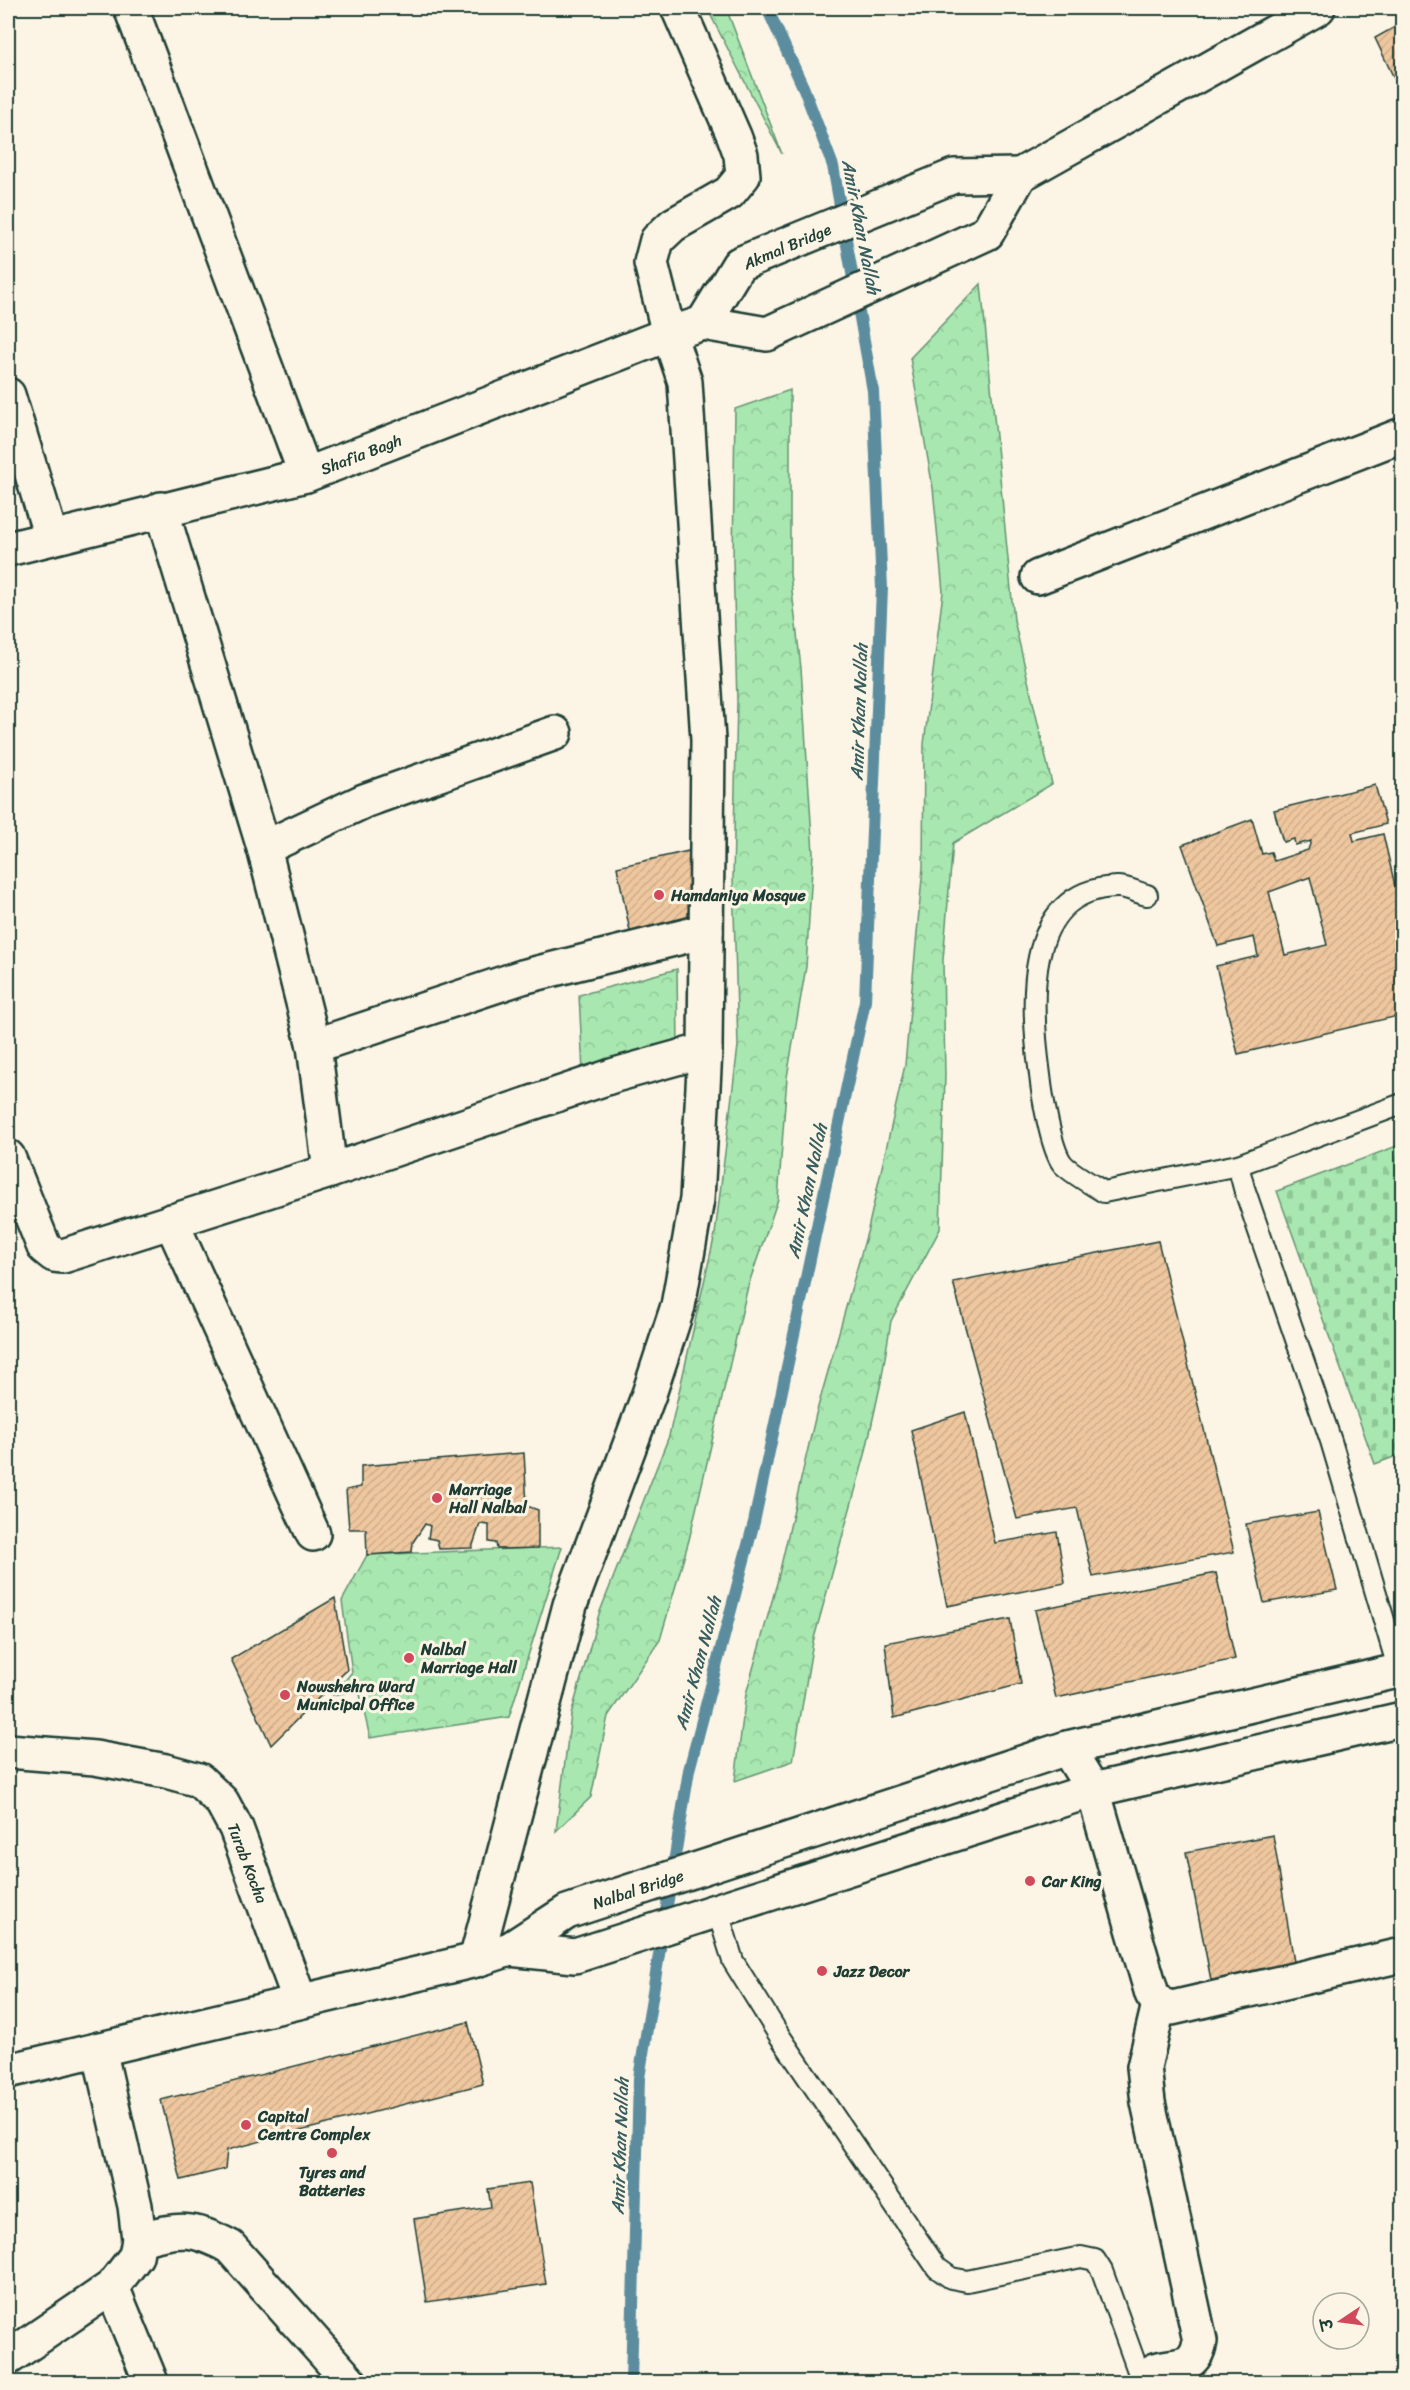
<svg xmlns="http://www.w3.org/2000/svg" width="1410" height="2390" font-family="Sriracha,'Playpen Sans Deva',sans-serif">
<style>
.forest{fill:url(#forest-crowns);stroke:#649272;stroke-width:1.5}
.cemetery{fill:url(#cemetery-stones);stroke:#649272;stroke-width:1.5}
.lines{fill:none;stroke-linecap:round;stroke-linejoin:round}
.stream{stroke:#5b8d9e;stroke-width:12}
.building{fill:url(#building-hatch);stroke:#1f3d34;stroke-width:1.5;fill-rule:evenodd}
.lane-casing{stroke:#1f3d34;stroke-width:24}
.street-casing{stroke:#1f3d34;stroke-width:38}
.secondary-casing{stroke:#1f3d34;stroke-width:38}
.highway-casing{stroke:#1f3d34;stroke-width:38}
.lane{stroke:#fcf5e5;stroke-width:20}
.street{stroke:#fcf5e5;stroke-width:33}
.secondary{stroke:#fcf5e5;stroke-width:33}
.highway{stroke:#fcf5e5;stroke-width:33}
.poi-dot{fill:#d1495b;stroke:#fcf5e5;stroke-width:2}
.labels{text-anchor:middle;stroke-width:6;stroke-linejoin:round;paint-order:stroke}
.street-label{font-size:16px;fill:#1f3d34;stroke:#fcf5e5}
.poi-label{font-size:16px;font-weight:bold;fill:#1f3d34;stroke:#fcf5e5;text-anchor:start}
.water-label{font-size:18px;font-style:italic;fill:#385e60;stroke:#fcf5e5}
</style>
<defs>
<pattern id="forest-crowns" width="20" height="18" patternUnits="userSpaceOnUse" patternTransform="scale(1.5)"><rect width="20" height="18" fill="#a8e7af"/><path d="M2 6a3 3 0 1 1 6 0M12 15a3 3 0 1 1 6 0" fill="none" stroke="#90c797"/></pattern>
<pattern id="cemetery-stones" width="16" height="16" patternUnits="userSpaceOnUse" patternTransform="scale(1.5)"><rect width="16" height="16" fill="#a8e7af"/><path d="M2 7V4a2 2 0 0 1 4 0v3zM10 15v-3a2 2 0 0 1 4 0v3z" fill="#90c797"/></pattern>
<pattern id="building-hatch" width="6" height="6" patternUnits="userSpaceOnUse" patternTransform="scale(1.5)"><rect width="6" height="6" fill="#efc79f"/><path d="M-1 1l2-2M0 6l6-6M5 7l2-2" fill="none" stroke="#ccac8a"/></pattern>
</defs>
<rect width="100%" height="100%" fill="#fcf5e5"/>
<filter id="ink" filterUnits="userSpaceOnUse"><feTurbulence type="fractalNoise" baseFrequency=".0167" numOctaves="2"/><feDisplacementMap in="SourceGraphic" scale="12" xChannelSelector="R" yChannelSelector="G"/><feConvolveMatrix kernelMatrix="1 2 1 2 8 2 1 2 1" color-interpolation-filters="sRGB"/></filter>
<g filter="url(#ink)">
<!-- forest -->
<g class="forest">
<path d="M707,8h19l56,146 -70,-136z"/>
<path d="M981,284l33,336 38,164 -99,59 -10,117 2,116 -5,153 -49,92 -10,61 -16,73 -52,187 -20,119 -58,20 11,-87 31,-111 39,-169 52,-185 37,-164 18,-198 1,-123 19,-152 -10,-104 -23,-130z"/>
<path d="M790,390v184l11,94 12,185 -7,114 -19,110 -9,122 -30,87 -59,254 -29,100 -52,76 -17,81 -35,34 15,-116 28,-101 70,-178 46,-202 23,-188 -5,-168 4,-177 -4,-140 2,-152z"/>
<path d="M677,969l1,79 -95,24 -4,-77z"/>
<path d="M562,1547l-53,170 -139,21 -11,-48 -26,5 19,-23 -10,-71 25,-46z"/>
</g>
<!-- cemetery -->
<path class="cemetery" d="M1402,1144v310l-27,10 -98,-273z"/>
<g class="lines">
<!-- stream -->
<path class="stream" d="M631,2382l8,-304 50,-308 65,-248 111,-521 17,-413 -9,-197 -40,-225 -29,-77 -37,-81"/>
</g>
<!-- building -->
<g class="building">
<path d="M1402,23v72l-27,-57z"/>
<path d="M1375,785l11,39 -34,9 2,8 29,-7 19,82v99l-164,39 -22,-88 42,-10 -4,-19 -36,9 -36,-101 70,-26 10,35 9,-2 3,9 34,-11 3,-9 -16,4 -1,-6 -11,3 -9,-32zM1310,877l17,68 -42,10 -16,-63z"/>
<path d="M693,850l6,72 -68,14 -14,-69z"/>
<path d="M1158,1241l76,311 -141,25 -16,-69 -60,11 -64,-237z"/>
<path d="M965,1412l30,131 62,-11 8,51 -118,23 -36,-176z"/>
<path d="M524,1453l3,53 11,4v38l-41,1 -1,-6 -7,-1v-17l-9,-1 -8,24 -33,1 -2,-9 -9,-2 2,-12 -5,-2 -12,18 -1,10 -45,3 -1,-26h-17l-3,-39 15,-3v-21z"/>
<path d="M1318,1512l19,78 -73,13 -18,-79z"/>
<path d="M1216,1573l19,86 -179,39 -21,-88z"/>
<path d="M335,1598l12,72 -76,75 -40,-86z"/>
<path d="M1010,1619l11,65 -127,34 -9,-75z"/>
<path d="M1273,1835l22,133 -83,17 -26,-133z"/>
<path d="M468,2022l15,62 -256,66 -2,19 -44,11 -20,-80z"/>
<path d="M530,2183l16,101 -119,18 -13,-83 77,-12 -3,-18z"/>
</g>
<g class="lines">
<!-- lane casing -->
<g class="lane-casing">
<g id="lane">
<path d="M1147,895c-9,-2 -21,-9 -31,-8 -95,3 -85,122 -76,188 2,20 11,73 22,88 7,9 31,22 42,29l134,-27 6,23 87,253 68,230"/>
<path d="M1238,1165l164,-61"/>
<path d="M717,1909l16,52 46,74 158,233 14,10 16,3 114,-24 14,3 7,11 40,111"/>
</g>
</g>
<!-- street casing -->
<g class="street-casing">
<g id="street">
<path d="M131,8l175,467"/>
<path d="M8,395l43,142"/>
<path d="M161,509l103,339 50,198 16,125"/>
<path d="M1038,577l364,-142"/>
<path d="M264,848l100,-47 191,-68"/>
<path d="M314,1046l208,-69 184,-46"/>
<path d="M8,1157l36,90 10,8 9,1 267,-85 285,-96 90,-25"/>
<path d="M171,1221l142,313"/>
<path d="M1067,1748l26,42 59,204 7,10 13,4 230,-53"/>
<path d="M8,1751l87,7 71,13 33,9 23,22 14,26 64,173"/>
<path d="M476,1960l94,-355 79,-211 29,-88 19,-107 8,-149 3,-310 -23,-358 -16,-48 -18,-71 6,-23 16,-15 56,-32 14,-17 -2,-21 -7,-19 -56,-128"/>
<path d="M139,2239c41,-10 53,-13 91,8l120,135"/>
<path d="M112,2287l39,95"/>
<path d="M8,2358l104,-71 24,-31 3,-17 -4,-33 -36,-157"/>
<path d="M1143,2382c14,-28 50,0 57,-41l-52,-239 -4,-35 15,-63"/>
</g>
</g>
<!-- secondary casing -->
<g class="secondary-casing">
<g id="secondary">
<path d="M703,323l36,-59 215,-88 66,-1"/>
<path d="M8,549l298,-74 363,-141 34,-11 64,11 220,-101 33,-58 298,-167"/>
</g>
</g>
<!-- highway casing -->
<g class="highway-casing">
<g id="highway">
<path d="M510,1949l65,7 518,-166 309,-71"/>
<path d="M8,2071l468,-111 34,-11 57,-37 500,-164 335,-78"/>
</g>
</g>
<!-- lane -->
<use href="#lane" class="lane"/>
<!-- street -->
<use href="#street" class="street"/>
<!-- secondary -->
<use href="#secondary" class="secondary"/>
<!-- highway -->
<use href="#highway" class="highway"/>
</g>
</g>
<!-- markers -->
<g class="poi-dot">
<circle cx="659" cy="895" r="6"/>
<circle cx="437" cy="1498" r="6"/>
<circle cx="409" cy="1658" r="6"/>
<circle cx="285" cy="1695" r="6"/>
<circle cx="1030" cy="1881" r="6"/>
<circle cx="822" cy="1971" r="6"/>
<circle cx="246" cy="2125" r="6"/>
<circle cx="332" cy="2153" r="6"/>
</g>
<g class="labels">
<!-- street labels -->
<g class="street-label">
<text transform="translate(787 246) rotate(-23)" y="6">Akmal Bridge</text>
<text transform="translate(361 454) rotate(-21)" y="6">Shafia Bagh</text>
<text transform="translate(248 1863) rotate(69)" y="6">Turab Kocha</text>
<text transform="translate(638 1889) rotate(-18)" y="6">Nalbal Bridge</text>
</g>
<!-- poi labels -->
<g class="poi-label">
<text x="671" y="901">Hamdaniya Mosque</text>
<text x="449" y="1495">Marriage<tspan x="449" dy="18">Hall Nalbal</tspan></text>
<text x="421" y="1655">Nalbal<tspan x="421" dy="18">Marriage Hall</tspan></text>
<text x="297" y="1692">Nowshehra Ward<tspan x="297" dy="18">Municipal Office</tspan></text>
<text x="1042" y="1887">Car King</text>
<text x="834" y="1977">Jazz Decor</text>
<text x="258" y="2122">Capital<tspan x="258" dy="18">Centre Complex</tspan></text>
<text x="332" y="2178" text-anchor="middle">Tyres and<tspan x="332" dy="18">Batteries</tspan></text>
</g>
<!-- water labels -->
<g class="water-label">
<text transform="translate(861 227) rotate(79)" y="6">Amir Khan Nallah</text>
<text transform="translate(859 712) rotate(-88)" y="6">Amir Khan Nallah</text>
<text transform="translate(807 1191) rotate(-78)" y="6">Amir Khan Nallah</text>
<text transform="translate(698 1663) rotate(-75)" y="6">Amir Khan Nallah</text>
<text transform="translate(620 2146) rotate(-88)" y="6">Amir Khan Nallah</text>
</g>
</g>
<!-- margin -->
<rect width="1410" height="2390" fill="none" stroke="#fcf5e5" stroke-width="30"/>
<rect x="15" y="15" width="1380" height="2360" fill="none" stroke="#1f3d34" stroke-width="2" filter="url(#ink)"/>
<!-- north arrow -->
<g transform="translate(1341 2321) rotate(257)"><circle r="28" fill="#fcf5e5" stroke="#a4ab9e" stroke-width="1.5"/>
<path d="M0-4.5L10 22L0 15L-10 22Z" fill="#d1495b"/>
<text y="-9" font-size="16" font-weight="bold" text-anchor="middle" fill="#1f3d34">उ</text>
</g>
</svg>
